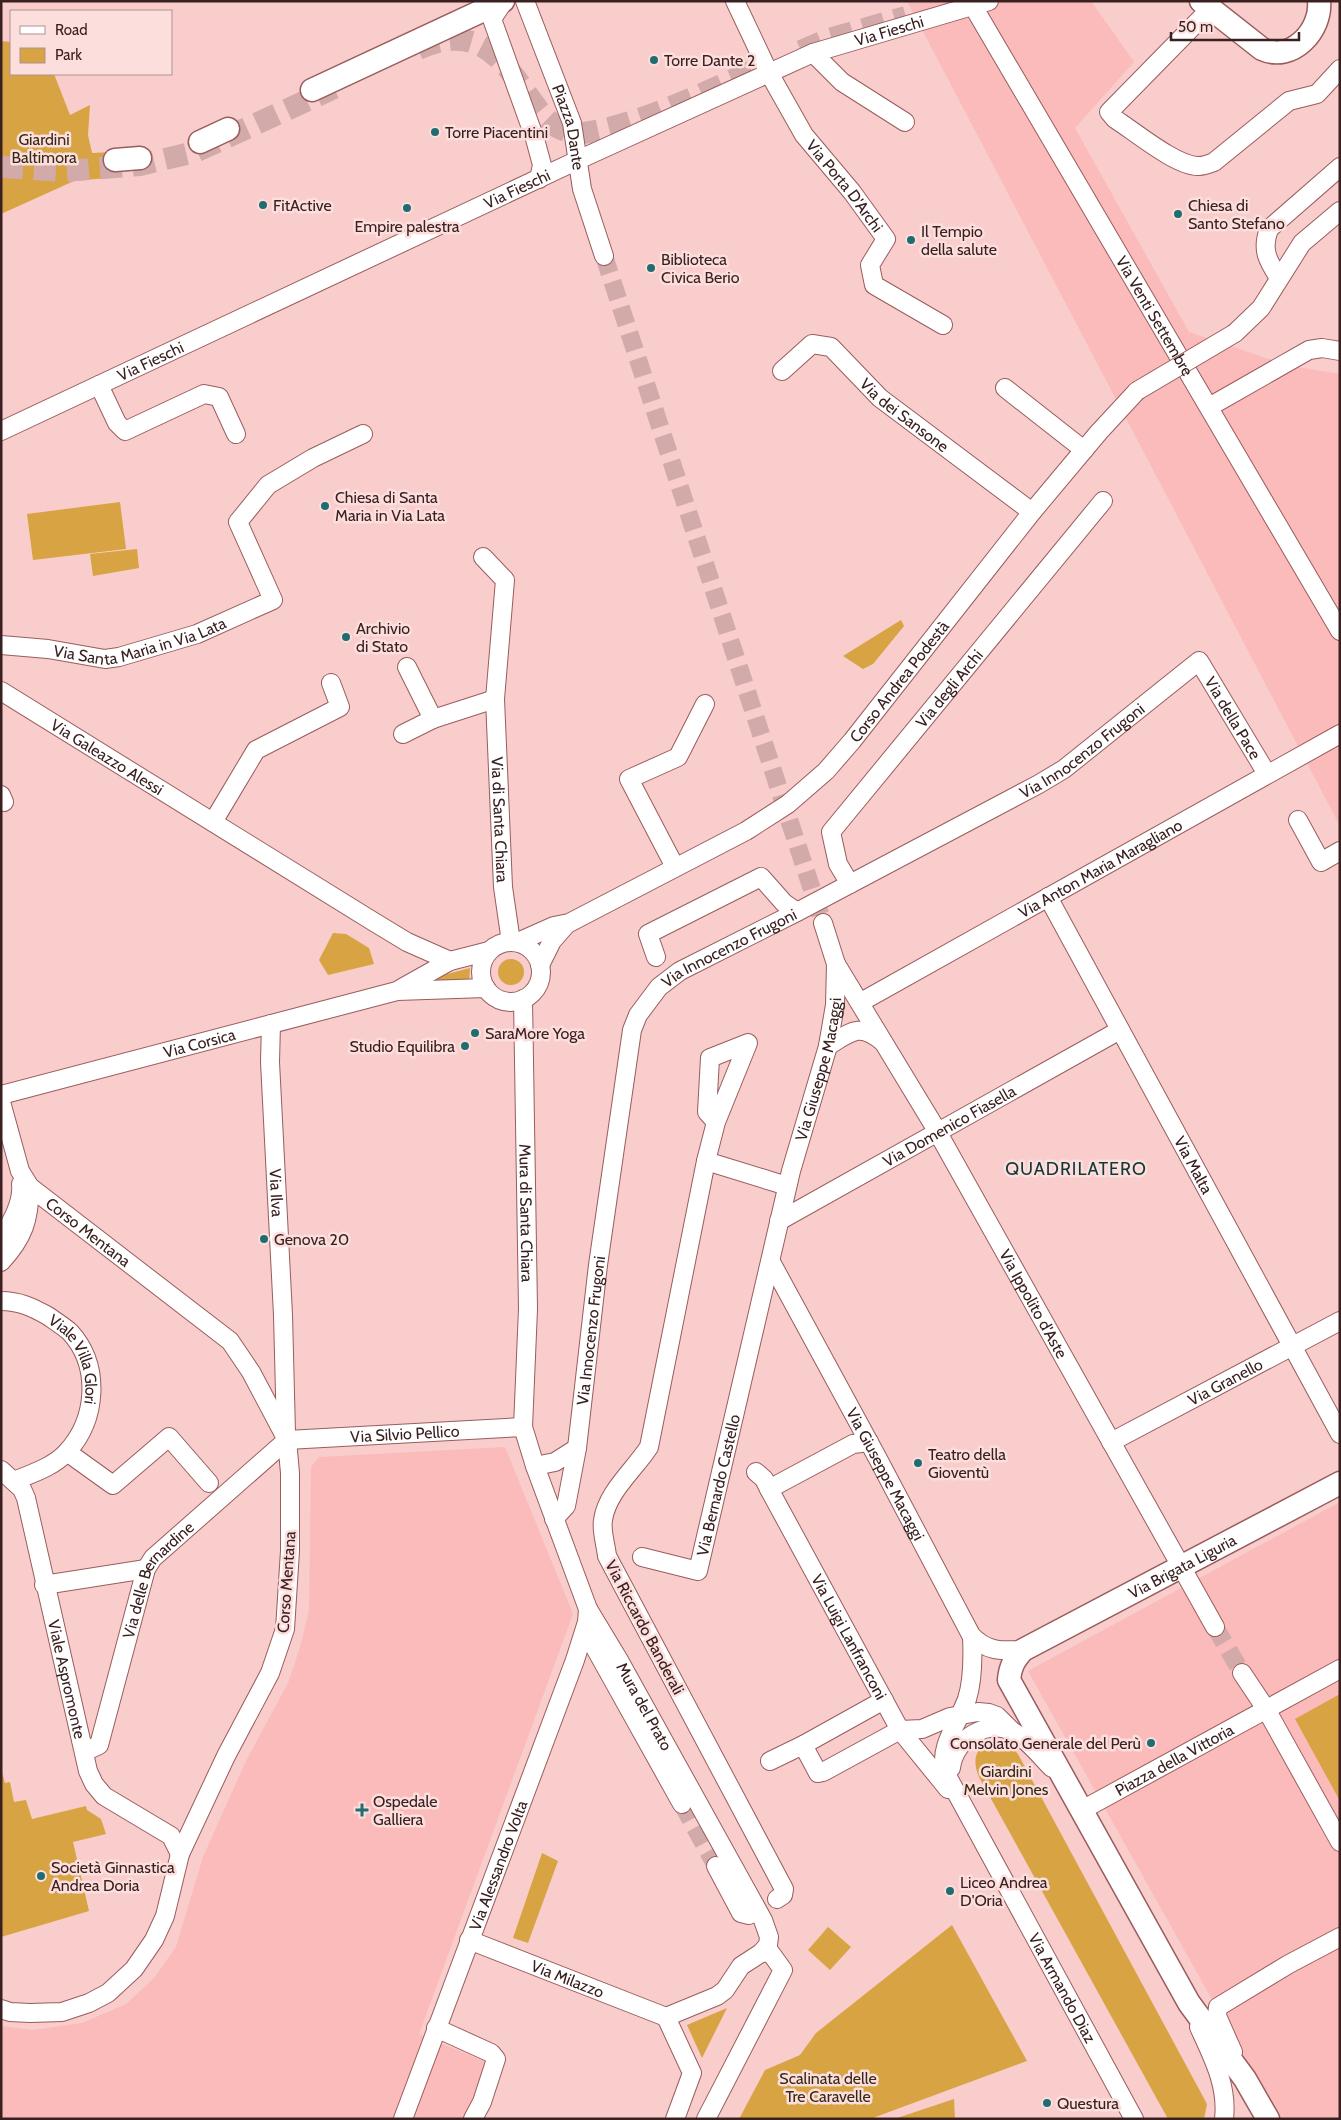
<svg xmlns="http://www.w3.org/2000/svg" width="1341" height="2120" font-family="Cabin,sans-serif">
<style>
.built{fill:#fabbba}
.green{fill:#d8a342}
.lines{fill:none;stroke-linecap:round;stroke-linejoin:round}
.minor-tunnel{stroke:#d2aaaa;stroke-width:18;stroke-dasharray:18 9;stroke-linecap:butt}
.major-tunnel{stroke:#d2aaaa;stroke-width:22;stroke-dasharray:22 11;stroke-linecap:butt}
.minor-casing{stroke:#9a5c5c;stroke-width:20}
.major-casing{stroke:#9a5c5c;stroke-width:25}
.minor{stroke:#fff;stroke-width:18}
.major{stroke:#fff;stroke-width:22}
.minor-bridge-casing{stroke:#9a5c5c;stroke-width:20;stroke-linecap:butt}
.minor-bridge{stroke:#fff;stroke-width:18}
.poi-dot{fill:#206c70;stroke:#fcdedd;stroke-width:2}
.labels{text-anchor:middle;stroke-width:5;stroke-linejoin:round;paint-order:stroke}
.street-label{font-size:16px;fill:#3a2020;stroke:#fcdedd}
.poi-label{font-size:16px;fill:#3a2020;stroke:#fcdedd;text-anchor:start}
.park-label{font-size:16px;fill:#362a14;stroke:#fcdedd}
.neighbourhood-label{font-size:18px;letter-spacing:1px;fill:#133637;stroke:#fcdedd}
</style>
<rect width="100%" height="100%" fill="#f8cdcc"/>
<!-- built -->
<g class="built">
<path d="M907,1h184l43,61 -59,66 114,204 101,34 50,8v452z"/>
<path d="M505,1447l68,167 -154,420 67,28 -18,57h-467v-93l32,4 49,-7 44,-19 28,-26 22,-31 27,-90 42,-94 43,-80 13,-39 8,-34 2,-143 8,-10z"/>
<path d="M1340,1502v617h-61l-251,-448z"/>
</g>
<!-- green -->
<g class="green">
<path d="M1,41l10,1v32h43l16,41 20,-10 -2,30 4,18 21,-1 5,25 -44,4 -73,33z"/>
<path d="M120,502l6,47 -93,11 -6,-46z"/>
<path d="M137,549l2,19 -46,8 -3,-22z"/>
<path d="M901,620l3,6 -31,38 -10,5 -20,-13z"/>
<path d="M333,933l13,1 23,14 5,16 -46,11 -9,-15z"/>
<circle cx="511" cy="972" r="13"/>
<path d="M470,968l-1,14 -38,-1 1,-3z"/>
<path d="M1340,1694v107l-45,-82z"/>
<path d="M997,1740c11,3 16,6 22,16l188,348 -3,15h-36l-189,-342c-8,-19 -3,-32 18,-37z"/>
<path d="M1,1769l4,14 5,-1 4,20 12,-2 6,19 54,-13 1,4 14,9 5,15 -33,8 16,69 -88,26z"/>
<path d="M542,1853l16,8 -30,82 -15,-5z"/>
<path d="M952,1925l75,136 -157,58h-131l26,-49 35,-15 16,-22z"/>
<path d="M828,1927l23,20 -21,23 -22,-20z"/>
<path d="M727,2008l-25,50 -15,-33z"/>
<path d="M954,2099l1,20h-61z"/>
</g>
<g class="lines">
<!-- minor-tunnel -->
<g class="minor-tunnel">
<path d="M604,256l219,667"/>
<path d="M1215,1627l27,46"/>
<path d="M682,1804l34,62"/>
</g>
<!-- major-tunnel -->
<g class="major-tunnel">
<path d="M418,49c54,-24 79,1 109,45 13,18 24,36 48,39 10,1 20,-2 30,-4 55,-13 107,-41 160,-63"/>
<path d="M801,51l28,-12 77,-22"/>
<path d="M1,167l64,4 75,-6 55,-13 139,-64"/>
</g>
<!-- minor casing -->
<g class="minor-casing">
<g id="minor">
<path d="M504,1l-12,18 43,120 7,26 -3,14"/>
<path id="s1" d="M525,1l47,122 10,66 22,67"/>
<path id="s2" d="M735,1l34,72 35,62 48,57 34,47 -16,26 4,20 69,40"/>
<path id="s3" d="M970,1l370,630"/>
<path d="M1210,9l-101,103 6,7c19,12 62,48 84,47 5,0 10,-2 15,-4l75,-61 28,-7 23,-25"/>
<path d="M813,53l29,29 63,40"/>
<path d="M1279,278c-11,-17 -18,-28 -10,-49l71,-62"/>
<path d="M1235,333l26,-25 41,-65 38,-32"/>
<path id="s4" d="M782,371l30,-27 19,3 49,51 152,114"/>
<path d="M99,385l18,38 8,8 79,-37 15,3 17,37"/>
<path d="M1005,388l79,62"/>
<path d="M1209,407l100,-57 13,-2 18,3"/>
<path id="s5" d="M1,431l577,-271 235,-107 176,-52"/>
<path id="s6" d="M483,557l22,23 -10,119 8,188 8,55"/>
<path id="s7" d="M1,645l47,4 57,10 14,-2 78,-23 76,-34 -35,-78 30,-37 45,-27 50,-24"/>
<path d="M407,667l26,52 62,-20"/>
<path id="s8" d="M1,691l373,231 33,20 43,19"/>
<path d="M403,734l30,-15"/>
<path d="M1,795l3,7"/>
<path d="M1298,820l23,42 19,-11"/>
<path d="M213,822l43,-72 84,-43 -9,-24"/>
<path d="M675,867l-46,-88 49,-22 27,-53"/>
<path id="s9" d="M850,884l-12,-20 -7,-32 272,-331"/>
<path id="s10" d="M1048,897l292,537"/>
<path id="s11" d="M823,923l13,41 97,160 282,503"/>
<path id="s12" d="M518,942l36,-16 15,-3 177,-92 42,-27 38,-33 26,-30 180,-229 67,-80 38,-41"/>
<circle cx="511" cy="972" r="30"/>
<path d="M656,957l-8,-23 113,-57 23,26 13,9"/>
<path d="M540,965l12,-24 14,-16"/>
<path d="M400,989l50,-28 39,-10"/>
<path id="s13" d="M523,999l5,310 -5,118 12,39 53,143 32,53 143,258 6,17 -1,8 -7,8 -20,13 -16,24 -8,6 -51,21 26,56 -17,46"/>
<path id="s14" d="M861,1002l479,-268"/>
<path id="s15" d="M271,1024l-1,38 13,253 3,118"/>
<path d="M828,1046c23,-14 31,-24 55,-4"/>
<path id="s16" d="M1,1095l396,-104 89,-3"/>
<path id="s17" d="M1,1102l19,69 10,16 200,154 21,31 36,68 3,33v78l-5,78 -15,44 -44,83 -46,98 -15,62 -11,24 -20,29 -26,24 -19,10 -27,9 -32,1 -20,-1 -9,-3"/>
<path d="M706,1161l10,-39 32,-79 -38,15 -3,54 9,10"/>
<path id="s18" d="M779,1221l341,-191"/>
<path d="M1,1239c10,-16 22,-36 20,-55"/>
<path d="M1,1262c23,-25 28,-42 29,-75"/>
<path id="s19" d="M771,1262l106,195 94,178c15,17 32,16 52,15"/>
<path id="s20" d="M1,1301c18,0 31,6 47,15 7,5 15,10 22,16 31,34 27,87 -3,120 -14,15 -34,21 -53,29"/>
<path id="s21" d="M287,1440l236,-13"/>
<path id="s22" d="M1111,1442l229,-121"/>
<path d="M67,1452l46,33 56,-48 40,46"/>
<path d="M535,1466l20,-4 22,-14"/>
<path id="s23" d="M1,1470l21,19 4,9 62,273 6,13 10,12 67,40 9,18"/>
<path id="s24" d="M756,1472l8,7 5,10 131,241 48,59"/>
<path d="M769,1489l84,-45 16,-2"/>
<path id="s25" d="M554,1519l12,-13 11,-58 21,-183 34,-235 6,-15 21,-28 21,-16 117,-59 242,-128 25,-15 135,-108 68,113"/>
<path id="s26" d="M642,1557l56,14 93,-400 37,-125 7,-41 1,-41"/>
<path d="M44,1585l102,-16"/>
<path d="M585,1630l97,174"/>
<path id="s27" d="M972,1637c1,21 1,43 -5,62 -9,25 -28,46 -22,73l189,347"/>
<path d="M1242,1673l24,36 74,133"/>
<path d="M884,1700l-81,45 15,28 5,-1 77,-42 22,-1 28,-12 28,-5 11,1 8,3 17,17"/>
<path id="s28" d="M84,1752l15,-7 47,-176 7,-11 134,-118"/>
<path d="M770,1761l33,-16"/>
<path d="M951,1768c3,-29 37,-51 64,-35 14,8 25,23 37,35"/>
<path id="s29" d="M1082,1810l258,-141"/>
<path d="M716,1866l25,47 8,2"/>
<path d="M777,1899l6,-4 1,-6 -177,-333c-1,-11 -6,-25 -4,-36 4,-28 31,-50 46,-73l57,-286 81,25"/>
<path id="s30" d="M469,1940l197,77"/>
<path d="M1199,2027c13,29 29,58 25,92"/>
<path d="M436,2028l55,25 5,6 -14,43 -9,17"/>
<path d="M1233,2052l-16,-36 1,-9 71,-43 51,-27"/>
<path id="s31" d="M403,2119l172,-459 12,-38 1,-13"/>
<path d="M706,2119l77,-149 -13,-18 -9,1"/>
</g>
</g>
<!-- major casing -->
<g class="major-casing">
<g id="major">
<path d="M1201,1l61,48c30,14 60,-19 57,-48"/>
<path d="M312,90l191,-89"/>
<path d="M200,142l28,-13"/>
<path d="M115,160l25,-2"/>
<path id="s32" d="M1268,2119l-23,-40 -56,-76 -180,-323c1,-13 5,-20 14,-30l317,-167"/>
</g>
</g>
<!-- minor -->
<use href="#minor" class="minor"/>
<!-- major -->
<use href="#major" class="major"/>
<!-- minor-bridge casing -->
<g class="minor-bridge-casing">
<path id="minor-bridge" d="M1137,391l98,-58"/>
</g>
<!-- minor-bridge -->
<use href="#minor-bridge" class="minor-bridge"/>
</g>
<!-- markers -->
<g class="poi-dot">
<circle cx="654" cy="60" r="5"/>
<circle cx="435" cy="132" r="5"/>
<circle cx="263" cy="205" r="5"/>
<circle cx="407" cy="208" r="5"/>
<circle cx="1178" cy="214" r="5"/>
<circle cx="911" cy="240" r="5"/>
<circle cx="651" cy="268" r="5"/>
<circle cx="325" cy="506" r="5"/>
<circle cx="346" cy="637" r="5"/>
<circle cx="475" cy="1033" r="5"/>
<circle cx="465" cy="1046" r="5"/>
<circle cx="264" cy="1239" r="5"/>
<circle cx="918" cy="1463" r="5"/>
<circle cx="1151" cy="1743" r="5"/>
<path d="M359.5 1802.5h5v5h5v5h-5v5h-5v-5h-5v-5h5z"/>
<circle cx="41" cy="1876" r="5"/>
<circle cx="950" cy="1891" r="5"/>
<circle cx="1047" cy="2103" r="5"/>
</g>
<g class="labels">
<!-- street labels -->
<g class="street-label">
<text dy="6" stroke="none"><textPath href="#s5" startOffset="975">Via Fieschi</textPath></text>
<text dy="6" stroke="none"><textPath href="#s1" startOffset="134">Piazza Dante</textPath></text>
<text dy="6" stroke="none"><textPath href="#s2" startOffset="216">Via Porta D'Archi</textPath></text>
<text dy="6" stroke="none"><textPath href="#s5" startOffset="570">Via Fieschi</textPath></text>
<text dy="6" stroke="none"><textPath href="#s3" startOffset="365">Via Venti Settembre</textPath></text>
<text dy="6" stroke="none"><textPath href="#s5" startOffset="165">Via Fieschi</textPath></text>
<text dy="6" stroke="none"><textPath href="#s4" startOffset="160">Via dei Sansone</textPath></text>
<text dy="6" stroke="none"><textPath href="#s7" startOffset="142">Via Santa Maria in Via Lata</textPath></text>
<text dy="6" stroke="none"><textPath href="#s12" startOffset="470">Corso Andrea Podestà</textPath></text>
<text dy="6" stroke="none"><textPath href="#s9" startOffset="242">Via degli Archi</textPath></text>
<text dy="6" stroke="none"><textPath href="#s25" startOffset="1249">Via della Pace</textPath></text>
<text dy="6" stroke="none"><textPath href="#s25" startOffset="1035">Via Innocenzo Frugoni</textPath></text>
<text dy="6" stroke="none"><textPath href="#s8" startOffset="125">Via Galeazzo Alessi</textPath></text>
<text dy="6" stroke="none"><textPath href="#s6" startOffset="272">Via di Santa Chiara</textPath></text>
<text dy="6" stroke="none"><textPath href="#s14" startOffset="274">Via Anton Maria Maragliano</textPath></text>
<text dy="6" stroke="none"><textPath href="#s25" startOffset="630">Via Innocenzo Frugoni</textPath></text>
<text dy="6" stroke="none"><textPath href="#s16" startOffset="205">Via Corsica</textPath></text>
<text dy="6" stroke="none"><textPath href="#s26" startOffset="574">Via Giuseppe Macaggi</textPath></text>
<text dy="6" stroke="none"><textPath href="#s18" startOffset="195">Via Domenico Fiasella</textPath></text>
<text dy="6" stroke="none"><textPath href="#s10" startOffset="305">Via Malta</textPath></text>
<text dy="6" stroke="none"><textPath href="#s15" startOffset="169">Via Ilva</textPath></text>
<text dy="6" stroke="none"><textPath href="#s13" startOffset="214">Mura di Santa Chiara</textPath></text>
<text dy="6" stroke="none"><textPath href="#s17" startOffset="164">Corso Mentana</textPath></text>
<text dy="6" stroke="none"><textPath href="#s11" startOffset="436">Via Ippolito d'Aste</textPath></text>
<text dy="6" stroke="none"><textPath href="#s25" startOffset="195">Via Innocenzo Frugoni</textPath></text>
<text dy="6" stroke="none"><textPath href="#s20" startOffset="104">Viale Villa Glori</textPath></text>
<text dy="6" stroke="none"><textPath href="#s22" startOffset="129">Via Granello</textPath></text>
<text dy="6" stroke="none"><textPath href="#s21" startOffset="118">Via Silvio Pellico</textPath></text>
<text dy="6" stroke="none"><textPath href="#s19" startOffset="241">Via Giuseppe Macaggi</textPath></text>
<text dy="6" stroke="none"><textPath href="#s26" startOffset="146">Via Bernardo Castello</textPath></text>
<text dy="6" stroke="none"><textPath href="#s32" startOffset="724">Via Brigata Liguria</textPath></text>
<text transform="translate(286 1582) rotate(-86)" y="6">Corso Mentana</text>
<text dy="6" stroke="none"><textPath href="#s28" startOffset="195">Via delle Bernardine</textPath></text>
<text transform="translate(645 1627) rotate(62)" y="6">Via Riccardo Banderali</text>
<text dy="6" stroke="none"><textPath href="#s24" startOffset="190">Via Luigi Lanfranconi</textPath></text>
<text dy="6" stroke="none"><textPath href="#s23" startOffset="224">Viale Aspromonte</textPath></text>
<text dy="6" stroke="none"><textPath href="#s13" startOffset="734">Mura del Prato</textPath></text>
<text dy="6" stroke="none"><textPath href="#s29" startOffset="105">Piazza della Vittoria</textPath></text>
<text dy="6" stroke="none"><textPath href="#s31" startOffset="271">Via Alessandro Volta</textPath></text>
<text dy="6" stroke="none"><textPath href="#s30" startOffset="106">Via Milazzo</textPath></text>
<text dy="6" stroke="none"><textPath href="#s27" startOffset="386">Via Armando Diaz</textPath></text>
</g>
<!-- poi labels -->
<g class="poi-label">
<text x="664" y="66">Torre Dante 2</text>
<text x="445" y="138">Torre Piacentini</text>
<text x="273" y="211">FitActive</text>
<text x="1188" y="211">Chiesa di<tspan x="1188" dy="18">Santo Stefano</tspan></text>
<text x="407" y="232" text-anchor="middle">Empire palestra</text>
<text x="921" y="237">Il Tempio<tspan x="921" dy="18">della salute</tspan></text>
<text x="661" y="265">Biblioteca<tspan x="661" dy="18">Civica Berio</tspan></text>
<text x="335" y="503">Chiesa di Santa<tspan x="335" dy="18">Maria in Via Lata</tspan></text>
<text x="356" y="634">Archivio<tspan x="356" dy="18">di Stato</tspan></text>
<text x="485" y="1039">SaraMore Yoga</text>
<text x="455" y="1052" text-anchor="end">Studio Equilibra</text>
<text x="274" y="1245">Genova 20</text>
<text x="928" y="1460">Teatro della<tspan x="928" dy="18">Gioventù</tspan></text>
<text x="1141" y="1749" text-anchor="end">Consolato Generale del Perù</text>
<text x="373" y="1807">Ospedale<tspan x="373" dy="18">Galliera</tspan></text>
<text x="51" y="1873">Società Ginnastica<tspan x="51" dy="18">Andrea Doria</tspan></text>
<text x="960" y="1888">Liceo Andrea<tspan x="960" dy="18">D'Oria</tspan></text>
<text x="1057" y="2109">Questura</text>
</g>
<!-- park labels -->
<g class="park-label">
<text x="44" y="145">Giardini<tspan x="44" dy="18">Baltimora</tspan></text>
<text x="1006" y="1777">Giardini<tspan x="1006" dy="18">Melvin Jones</tspan></text>
<text x="828" y="2084">Scalinata delle<tspan x="828" dy="18">Tre Caravelle</tspan></text>
</g>
<!-- neighbourhood labels -->
<g class="neighbourhood-label">
<text x="1076" y="1175">QUADRILATERO</text>
</g>
</g>
<!-- border -->
<rect width="1341" height="2120" fill="none" stroke="#3a2020" stroke-width="5"/>
<!-- legend -->
<rect x="10" y="10" width="162" height="65" fill="#fcdedd" stroke="#ae9291"/>
<rect x="20" y="26" width="25" height="8" fill="#ffffff" stroke="#ae9291"/>
<text x="55" y="35" font-size="15" fill="#3a2020">Road</text>
<rect x="20" y="48" width="25" height="15" fill="#d8a342" stroke="#ae9291"/>
<text x="55" y="60" font-size="15" fill="#3a2020">Park</text>
<!-- scale -->
<path d="M1171 32v8h128v-8" fill="none" stroke="#3a2020" stroke-width="2.5"/>
<text x="1178" y="32" font-size="15" fill="#3a2020" stroke="#fcdedd" stroke-width="4" paint-order="stroke">50 m</text>
</svg>
